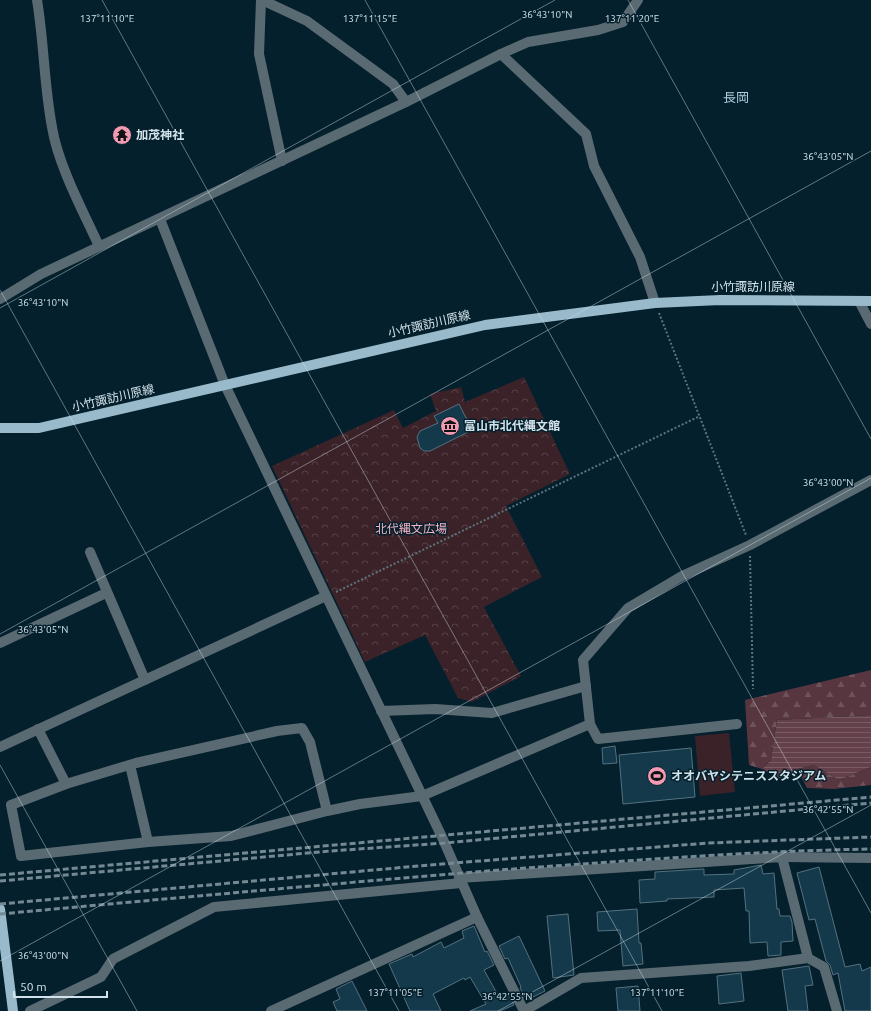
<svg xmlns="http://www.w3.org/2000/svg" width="871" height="1011" font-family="Ubuntu,'Noto Sans JP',sans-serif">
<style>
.grass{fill:#3b2128}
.forest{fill:url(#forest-firs)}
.park{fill:url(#park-crowns)}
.water{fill:url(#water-rules)}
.building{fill:#13394a;stroke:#547180}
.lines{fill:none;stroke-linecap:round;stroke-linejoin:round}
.path{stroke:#5d747e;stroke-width:2;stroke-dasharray:2 2;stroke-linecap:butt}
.minor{stroke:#5a6a72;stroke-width:10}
.major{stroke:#98bacb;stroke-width:10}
.rail{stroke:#748993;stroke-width:3;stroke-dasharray:6 3;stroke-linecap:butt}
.ticks{fill:none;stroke:#d2e2ea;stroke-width:1;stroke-opacity:0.45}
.labels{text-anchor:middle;stroke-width:3;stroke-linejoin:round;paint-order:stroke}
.poi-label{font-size:12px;font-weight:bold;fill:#d2e2ea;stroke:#04202c;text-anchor:start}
.street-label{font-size:12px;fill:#d2e2ea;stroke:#04202c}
.park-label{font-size:12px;fill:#f8b4c7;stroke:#04202c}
.neighbourhood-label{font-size:13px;fill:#adccdd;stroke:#04202c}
.ticks-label{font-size:10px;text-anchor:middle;fill:#d2e2ea;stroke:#04202c;stroke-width:3;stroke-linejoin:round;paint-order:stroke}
</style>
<defs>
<pattern id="forest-firs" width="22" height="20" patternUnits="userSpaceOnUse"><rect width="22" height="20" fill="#583640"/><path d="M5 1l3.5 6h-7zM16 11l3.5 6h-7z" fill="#6f535c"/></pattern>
<pattern id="park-crowns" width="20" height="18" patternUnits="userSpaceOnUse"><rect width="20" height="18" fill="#3b2128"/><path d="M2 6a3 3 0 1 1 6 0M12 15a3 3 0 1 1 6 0" fill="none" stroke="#564147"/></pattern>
<pattern id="water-rules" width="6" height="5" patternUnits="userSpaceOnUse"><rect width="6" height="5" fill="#64404a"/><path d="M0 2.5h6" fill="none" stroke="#795b64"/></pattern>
</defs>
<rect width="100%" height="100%" fill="#04202c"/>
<!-- grass -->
<path class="grass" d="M729,733l6,59 -35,4 -5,-60z"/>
<!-- forest -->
<g class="forest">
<path d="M871,670v45l-94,5 -6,40 -9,9 -13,-4 -4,-65z"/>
<path d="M814,765l25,15 32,-13v18l-37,4 -27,-1 -10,-19z"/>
</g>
<!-- park -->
<path class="park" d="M524,377l46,97 -64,32 36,71 -58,30 37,69 -49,26 -14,-4 -33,-63 -60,27 -93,-196 122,-56 9,18 33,-17 -6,-17 31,-7 4,15z"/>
<!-- water -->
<path class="water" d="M871,715v52l-32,13 -25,-15 -17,4 -9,8 -8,1 -18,-9 9,-9 6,-40z"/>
<!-- building -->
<g class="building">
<path d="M459,404l13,26 -42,21h-6l-4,-3 -3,-11 3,-6 18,-8 -4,-7z"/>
<path d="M615,746l2,17 -14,1 -1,-16z"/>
<path d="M691,748l4,49 -72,7 -4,-49z"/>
<path d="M761,865l2,9 11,-1 3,36h2l1,7h10l2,6 1,19 -12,1v13l-13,1 -1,-14 -17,1 -1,-32h-3l-2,-23 -30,2v7l-47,2v2l-27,2 -1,-23 16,-1v-7l49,-3v6l30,-1v-4z"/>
<path d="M819,867l26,100 15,-3 2,7 9,-4v44h-26l-7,-38 -5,2 -3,-10 -4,-4 -11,-42 -6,1 -12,-47z"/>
<path d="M637,909l2,34h2l2,21 -20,2 -3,-36 -22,1 -1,-19z"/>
<path d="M568,914l6,61 -21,3 -6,-62z"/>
<path d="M474,926l11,26 2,-1 7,14 -10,5 15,27 9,-4 6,12 -14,6h-30l16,-7 -16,-27 -5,3 -1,-2 -31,16 8,17h-31l-21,-47 23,-10 1,3 28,-15 3,6 20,-10 -2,-7z"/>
<path d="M519,936l26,55 -18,9 -7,-12 1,-1 -13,-29 -3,1 -6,-13z"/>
<path d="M809,966l4,19 -8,1 3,25h-20l-6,-41z"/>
<path d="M741,973l3,28 -25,3 -2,-28z"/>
<path d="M352,981l15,30h-30l-4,-9 7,-3 -4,-10z"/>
<path d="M638,986l2,25h-22l-2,-23z"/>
</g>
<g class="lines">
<!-- path -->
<g class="path">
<path d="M659,313l87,222"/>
<path d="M750,556l3,133"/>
<path d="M336,592l364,-176"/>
</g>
<!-- minor -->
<g class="minor">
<path d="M37,0c7,42 7,85 15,127 6,38 31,84 47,119"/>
<path d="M261,0l-2,54 23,107"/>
<path d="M262,0l45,21 86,63 13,18"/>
<path d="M501,54l85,80 8,32 46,91 15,46"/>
<path d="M160,219l65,166 217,452 35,80 47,94"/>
<path d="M0,299l41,-25 365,-172 95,-48 27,-12 70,-12 25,-8 15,-22"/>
<path d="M859,301l12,23"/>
<path d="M90,552l55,128"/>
<path d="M0,643l106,-50"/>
<path d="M381,711l54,-2 57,4 94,-27"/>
<path d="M737,724l-139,15 -8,-15 -7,-64 45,-52 54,-32 68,-31 121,-65"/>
<path d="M38,729l28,55"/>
<path d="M0,747l326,-151"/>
<path d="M130,765l18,77"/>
<path d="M327,811l-96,25 -83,6 -127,14 -10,-51 55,-21 70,-21 141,-32 25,-3 8,14 17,69 33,-7 62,-8 168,-72"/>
<path d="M782,857l89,1"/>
<path d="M459,878l323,-21 26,101"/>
<path d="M30,1011l71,-34 12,-18 101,-52 247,-24"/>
<path d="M271,1011l206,-94"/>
<path d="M524,1011l57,-33 168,-12 59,-8 16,9 13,44"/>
</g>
<!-- major -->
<g class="major">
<path d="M0,428h39l446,-103 170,-22 65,-3 151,1"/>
<path d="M0,909l13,102"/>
</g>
<!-- rail -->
<g class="rail">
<path d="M0,875l871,-78"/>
<path d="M0,881l330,-30 115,-8 426,-40"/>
<path d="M0,904l429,-39 279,-22 163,-6"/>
<path d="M0,914c175,-16 350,-32 525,-46 115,-8 230,-17 346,-19"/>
</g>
</g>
<!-- ticks -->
<path class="ticks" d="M102,0l560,1011M365,0l506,913M628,0l243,439M0,290l399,721M0,308l555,-308M0,634l871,-483M0,765l137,246M0,961l871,-483M498,1011l373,-206"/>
<!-- icons -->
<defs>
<g id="temple-disc" transform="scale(1)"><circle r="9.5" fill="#f19ab3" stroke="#04202c"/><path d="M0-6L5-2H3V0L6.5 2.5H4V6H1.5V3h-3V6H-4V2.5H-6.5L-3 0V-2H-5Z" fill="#111"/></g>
<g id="museum-disc" transform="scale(1)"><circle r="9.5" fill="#f19ab3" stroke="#04202c"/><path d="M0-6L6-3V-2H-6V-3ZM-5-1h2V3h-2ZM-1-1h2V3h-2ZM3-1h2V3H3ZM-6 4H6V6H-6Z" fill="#111"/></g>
<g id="stadium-disc" transform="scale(1)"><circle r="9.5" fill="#f19ab3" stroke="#04202c"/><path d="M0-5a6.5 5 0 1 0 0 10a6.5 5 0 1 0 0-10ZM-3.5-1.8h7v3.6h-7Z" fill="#111"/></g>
</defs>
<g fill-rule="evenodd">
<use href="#temple-disc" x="122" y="135"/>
<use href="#museum-disc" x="450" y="426"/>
<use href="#stadium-disc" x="657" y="776"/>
</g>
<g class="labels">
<!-- poi labels -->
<g class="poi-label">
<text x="136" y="139">加茂神社</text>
<text x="464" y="430">富山市北代縄文館</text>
<text x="671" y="780">オオバヤシテニススタジアム</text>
</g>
<!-- street labels -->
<g class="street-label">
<text x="753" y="291">小竹諏訪川原線</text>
<text transform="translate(429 324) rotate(-13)" y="4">小竹諏訪川原線</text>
<text transform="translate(113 398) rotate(-13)" y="4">小竹諏訪川原線</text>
</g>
<!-- park labels -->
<g class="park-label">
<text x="411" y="533">北代縄文広場</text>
</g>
<!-- neighbourhood labels -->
<g class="neighbourhood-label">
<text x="736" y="102">長岡</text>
</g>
</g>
<g class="ticks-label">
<text x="547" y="18">36°43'10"N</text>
<text x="107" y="22">137°11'10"E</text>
<text x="370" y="22">137°11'15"E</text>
<text x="632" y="22">137°11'20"E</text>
<text x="828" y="160">36°43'05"N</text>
<text x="43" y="306">36°43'10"N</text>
<text x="828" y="486">36°43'00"N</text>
<text x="43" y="633">36°43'05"N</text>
<text x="828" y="813">36°42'55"N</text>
<text x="43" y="959">36°43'00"N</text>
<text x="395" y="996">137°11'05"E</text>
<text x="657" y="996">137°11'10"E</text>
<text x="507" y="1000">36°42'55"N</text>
</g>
<!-- scale -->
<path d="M14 991v6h93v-6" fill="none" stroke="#d2e2ea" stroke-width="2"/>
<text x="20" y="991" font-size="12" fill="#d2e2ea" stroke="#04202c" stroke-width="3" paint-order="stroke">50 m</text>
</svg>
